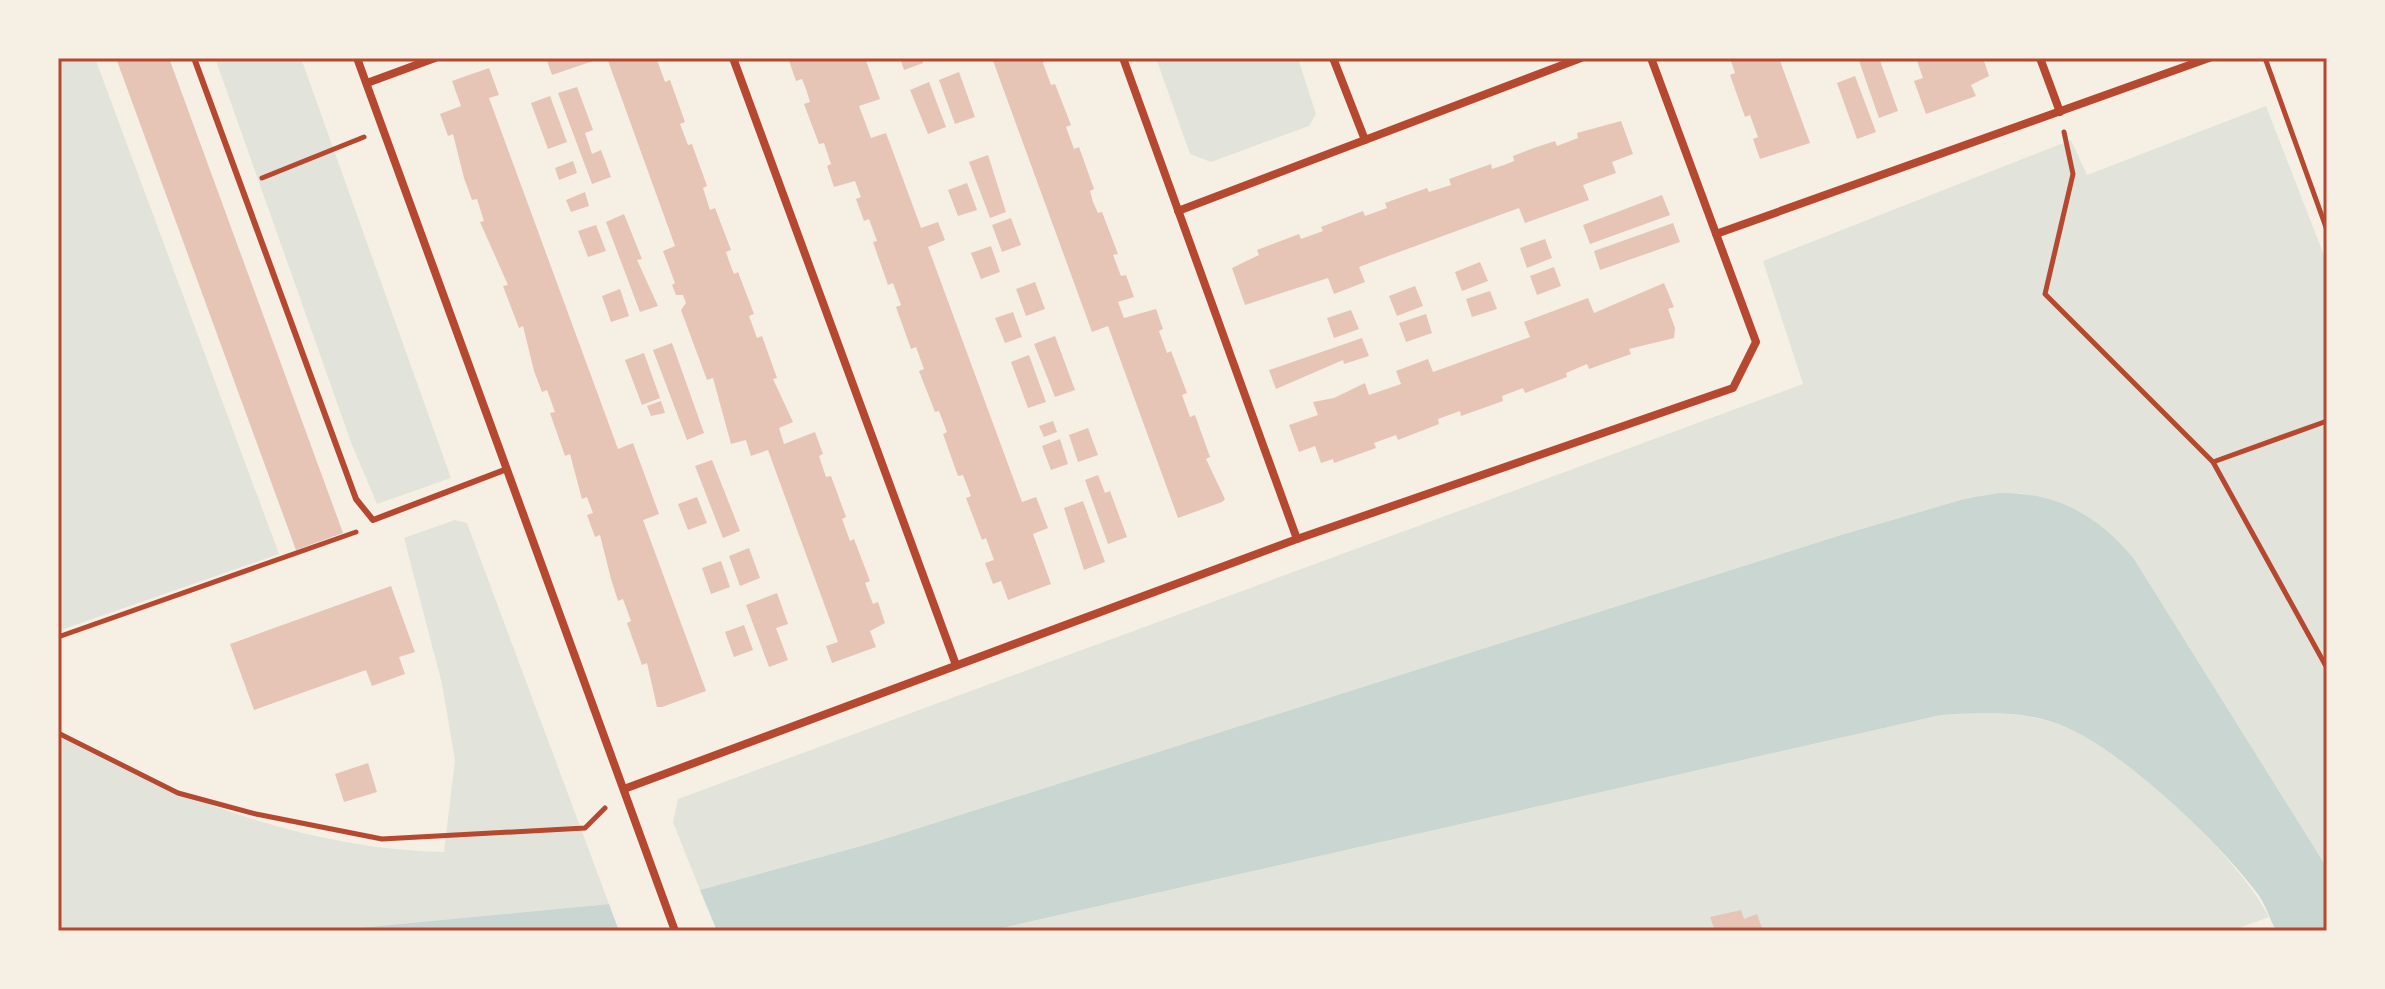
<svg xmlns="http://www.w3.org/2000/svg" width="2385" height="989" font-family="'Varela Round',sans-serif">
<style>
.green{fill:#e2e4dc}
.water{fill:#c9d6d2}
.building{fill:#e6c5b7}
.lines{fill:none;stroke-linecap:round;stroke-linejoin:round}
.path{stroke:#b5482f;stroke-width:5}
.service{stroke:#b5482f;stroke-width:6}
.minor{stroke:#b5482f;stroke-width:8}
.neatline{fill:none;stroke:#b5482f;stroke-width:3}
</style>
<rect width="100%" height="100%" fill="#f6efe4"/>
<!-- green -->
<g class="green">
<path d="M58,58h37l184,496 -221,77z"/>
<path d="M215,58h86l150,420 -74,26 -25,-59z"/>
<path d="M1156,58h142l18,56 -7,12 -98,36 -21,-8z"/>
<path d="M2266,106l61,157v605l-193,-309 -112,-66 -58,6 -123,36 -969,308 -172,47 -27,-68 5,-23 1125,-415 -40,-123 308,-121 16,35z"/>
<path d="M455,520l12,3 142,381 -283,27h-268v-195c120,63 249,113 386,116l11,-92 -13,-76 -38,-146z"/>
<path d="M1983,712c28,2 57,4 84,15 59,24 175,134 202,190l-38,14h-1242l952,-216z"/>
</g>
<!-- water -->
<g class="water">
<path d="M1999,493c57,-1 99,22 135,66l193,309v63h-51c-6,-12 -11,-28 -19,-38 -38,-51 -132,-140 -189,-165 -39,-18 -84,-16 -127,-13l-952,216h-272l-17,-41 172,-47 969,-308 123,-36z"/>
<path d="M609,904l10,27h-293z"/>
</g>
<!-- building -->
<g class="building">
<path d="M116,58h53l174,475 -47,17z"/>
<path d="M546,58h53v1l-47,16z"/>
<path d="M607,58h56l-6,2 8,22 5,-2 15,42 -5,2 8,21 4,-1 15,42 -4,2 7,22 5,-2 16,42 -5,2 4,12 4,10 4,-2 16,42 -5,2 8,22 5,-2 15,42 -4,1 20,43 -14,6 5,16 31,-12 8,22 -4,2 7,21 5,-1 15,41 -4,2 8,22 4,-2 16,42 -5,2 8,21 5,-2 7,21 -15,8 6,16 -44,16 -6,-17 12,-4 -70,-192 -17,6 -5,-16 -15,4 -18,-66 -6,2 -26,-70 5,-7 -3,-8h-7l-4,-10 3,-2 -12,-32 12,-5z"/>
<path d="M788,58h77l15,41 -21,7 12,32 15,-5 35,95 17,-6 7,18 -17,7 94,255 14,-5 12,31 -15,6 18,50 -43,16 -7,-19 -8,3 -8,-21 9,-3 -8,-22 -4,2 -16,-42 5,-2 -8,-21 -5,1 -15,-42 4,-2 -8,-21 -4,1 -16,-41 5,-2 -8,-22 -5,2 -15,-42 5,-2 -8,-22 -5,2 -15,-43 4,-1 -8,-22 -5,2 -8,-22 5,-2 -6,-16 -21,6 -7,-21 4,-2 -7,-21 -5,1 -15,-40 6,-2 -4,-13 -4,-10 -6,2z"/>
<path d="M900,58h22l1,5 -19,7z"/>
<path d="M992,58h55l-4,5 8,22 4,-1 16,41 -5,2 8,22 5,-2 15,42 -4,2 3,11 5,11 4,-1 16,42 -5,1 8,21 5,-1 8,22 -16,5 6,16 32,-9 7,20 -4,2 8,22 4,-2 16,42 -5,2 8,22 5,-2 15,42 -4,2 19,40 -3,3 -44,16 -70,-192 -16,6z"/>
<path d="M1730,58h49l31,85 -50,16 -7,-20 5,-2 -8,-22 -5,2 -15,-42 5,-2z"/>
<path d="M1858,58h21l19,53 -19,7z"/>
<path d="M1916,58h67l6,18 -18,9 5,11 -50,18 -12,-33 9,-3z"/>
<path d="M489,68l10,27 -10,3 129,351 15,-6 26,71 -16,6 63,171 -44,16h-5l-10,-44 -5,2 -15,-42 4,-2 -8,-22 -5,2 -7,-22 -11,-44 -5,2 -8,-22 6,-2 -6,-16 -5,2 -12,-45 -5,2 -15,-43 5,-1 -8,-22 -5,2 -8,-21 -11,-45 -4,2 -16,-42 5,-1 -28,-63 4,-1 -7,-22 -5,1 -8,-22 -11,-44 -5,2 -8,-22 21,-8 -9,-25z"/>
<path d="M959,72l16,45 -20,7 -16,-44z"/>
<path d="M1855,76l21,56 -19,7 -20,-56z"/>
<path d="M929,82l17,45 -18,7 -18,-44z"/>
<path d="M577,87l16,43 -8,3 7,21 9,-4 10,27 -19,7 -34,-91z"/>
<path d="M550,96l17,46 -19,7 -17,-46z"/>
<path d="M1621,121l12,33 -21,8 4,11 -33,12 6,15 -64,23 -6,-15 -128,47 -32,12 6,15 -31,12 -6,-16 -83,27 -13,-37 27,-13 -2,-5 42,-16 2,5 22,-8 -2,-4 42,-16 2,5 22,-8 -2,-5 42,-15 2,4 22,-7 -2,-6 42,-15 1,5 12,-4 10,-4 -1,-5 21,-8 21,-7 2,5 21,-8 -1,-5z"/>
<path d="M988,155l18,57 -16,6 -21,-56z"/>
<path d="M573,161l4,12 -18,7 -4,-12z"/>
<path d="M967,183l10,27 -19,6 -10,-26z"/>
<path d="M585,192l4,14 -18,6 -5,-12z"/>
<path d="M1662,195l8,20 -80,29 -7,-19z"/>
<path d="M624,214l18,45 -5,1 21,46 -18,6 -34,-90z"/>
<path d="M1011,218l10,27 -19,7 -10,-27z"/>
<path d="M1673,223l7,19 -80,28 -6,-19z"/>
<path d="M596,225l10,26 -18,6 -10,-26z"/>
<path d="M1545,239l7,19 -25,10 -7,-20z"/>
<path d="M991,246l9,26 -19,7 -10,-26z"/>
<path d="M1480,262l8,19 -26,10 -7,-19z"/>
<path d="M1554,267l7,19 -24,9 -7,-19z"/>
<path d="M1035,282l10,27 -19,7 -10,-27z"/>
<path d="M1664,283l10,24 -6,2 7,19 -1,10 -45,11 2,5 -42,15 -2,-5 -21,9 1,4 -42,16 -2,-5 -21,8 1,5 -42,15 -1,-5 -22,8 1,5 -41,16 -2,-5 -22,8 2,5 -42,15 -1,-4 -12,4 -6,-17 -16,6 -10,-27 29,-10 -5,-13 21,-4 31,-15 4,12 32,-11 -5,-13 32,-12 5,13 97,-35 -6,-15 64,-24 6,15z"/>
<path d="M1415,286l8,20 -26,10 -8,-20z"/>
<path d="M620,289l9,27 -18,6 -9,-26z"/>
<path d="M1490,291l7,18 -25,8 -6,-18z"/>
<path d="M1351,310l8,19 -25,9 -7,-20z"/>
<path d="M1013,312l9,25 -17,6 -10,-25z"/>
<path d="M1426,314l6,19 -26,9 -7,-19z"/>
<path d="M1055,336l20,54 -20,7 -21,-53z"/>
<path d="M1362,338l7,18 -25,8 -1,-4 -67,29 -7,-19z"/>
<path d="M672,343l32,90 -17,7 -34,-90z"/>
<path d="M644,353l16,45 -18,7 -17,-45z"/>
<path d="M1029,355l17,47 -18,6 -17,-46z"/>
<path d="M661,401l4,12 -14,3 -4,-10z"/>
<path d="M1053,421l4,11 -13,5 -5,-11z"/>
<path d="M1088,428l10,27 -20,7 -9,-27z"/>
<path d="M1060,439l8,25 -17,6 -9,-24z"/>
<path d="M712,460l28,71 -17,7 -28,-72z"/>
<path d="M1098,475l7,18 5,-2 17,46 -19,7 -23,-64z"/>
<path d="M697,497l10,26 -19,7 -10,-26z"/>
<path d="M1083,501l22,61 -21,8 -20,-62z"/>
<path d="M749,548l11,30 -20,8 -11,-30z"/>
<path d="M721,561l9,26 -19,7 -9,-26z"/>
<path d="M391,586l24,66 -16,5 6,17 -33,12 -6,-16 -112,40 -24,-66z"/>
<path d="M777,593l11,31 -12,4 12,32 -19,7 -23,-62z"/>
<path d="M744,625l9,25 -19,7 -9,-25z"/>
<path d="M368,763l9,29 -33,10 -9,-28z"/>
<path d="M1741,910l3,9 13,-5 6,17h-48l-5,-14z"/>
</g>
<g class="lines">
<!-- path -->
<g class="path">
<path d="M2265,58l62,172"/>
<path d="M2064,132l9,42 -28,120 168,168 114,206"/>
<path d="M262,178l102,-41"/>
<path d="M2213,462l114,-41"/>
<path d="M58,637l298,-105"/>
<path d="M58,733l120,60 78,21 126,25 203,-11 20,-20"/>
</g>
<!-- service -->
<path class="service" d="M194,58l162,441 17,21 134,-51"/>
<!-- minor -->
<g class="minor">
<path d="M357,58l318,873"/>
<path d="M733,58l223,607"/>
<path d="M1123,58l174,481"/>
<path d="M1333,58l32,82"/>
<path d="M2040,58l20,54"/>
<path d="M367,83l68,-25"/>
<path d="M1178,211l403,-153"/>
<path d="M1716,234l493,-176"/>
<path d="M624,789l673,-250 436,-151 23,-46 -105,-284"/>
</g>
</g>
<!-- border -->
<rect width="2385" height="989" fill="none" stroke="#f6efe4" stroke-width="120"/>
<rect x="60" y="60" width="2265" height="869" class="neatline"/>
</svg>
